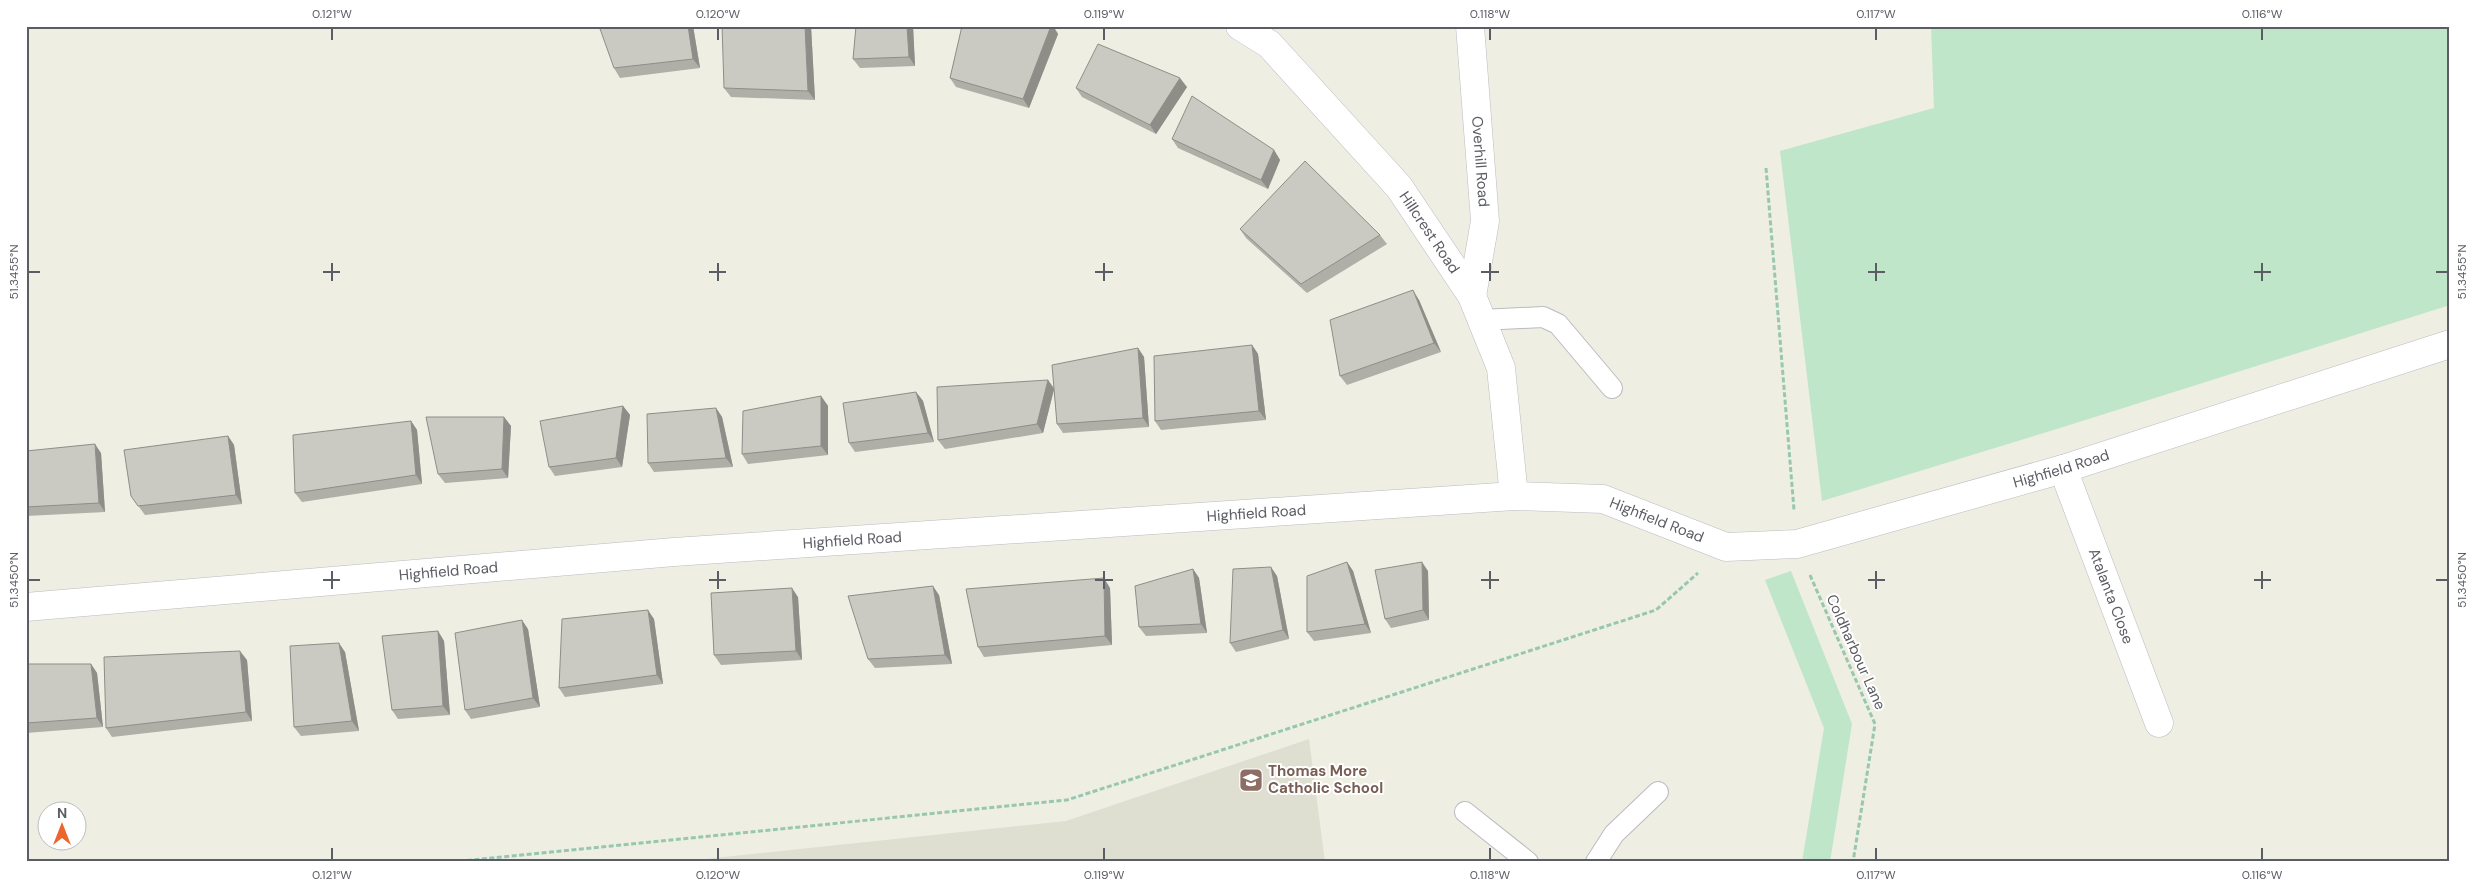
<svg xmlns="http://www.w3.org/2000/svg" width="2476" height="888" font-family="'DM Sans',sans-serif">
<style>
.education{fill:#deded1}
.green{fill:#bfe6c8}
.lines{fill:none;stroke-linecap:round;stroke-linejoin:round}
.service-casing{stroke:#bbbbc2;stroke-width:22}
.minor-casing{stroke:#bbbbc2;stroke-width:29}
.tertiary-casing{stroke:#bbbbc2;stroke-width:29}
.path{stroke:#98c7b0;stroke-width:3;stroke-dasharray:5 2.5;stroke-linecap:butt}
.service{stroke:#fff;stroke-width:20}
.minor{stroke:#fff;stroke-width:28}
.tertiary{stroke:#fff;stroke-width:28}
.wall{fill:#afaea7}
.shaded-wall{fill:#8e8d88}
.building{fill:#cbcac2;stroke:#8e8d88}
.ticks{fill:none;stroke:#5b5d64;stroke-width:2}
.labels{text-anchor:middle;stroke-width:4;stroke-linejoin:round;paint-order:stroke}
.street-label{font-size:15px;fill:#5b5d64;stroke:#fff}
.education-label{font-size:15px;font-weight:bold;fill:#785e54;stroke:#fff;text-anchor:start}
.neatline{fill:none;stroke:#5b5d64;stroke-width:2}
.ticks-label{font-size:12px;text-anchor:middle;fill:#5b5d64}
</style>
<rect width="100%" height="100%" fill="#eeeee3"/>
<!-- education -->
<path class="education" d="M1309,739l16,123h-648l389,-41z"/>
<!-- green -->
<g class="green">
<path d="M1931,26h519v279l-390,123 -238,73 -42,-350 154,-43z"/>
<path d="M1791,571l61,153 -22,138h-28l22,-134 -59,-148z"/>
</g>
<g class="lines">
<!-- service casing -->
<g class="service-casing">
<g id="service">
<path d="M1481,320l62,-3 15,7 54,64"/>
<path d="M1465,812l63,50"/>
<path d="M1596,862l18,-28 44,-42"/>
</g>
</g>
<!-- minor casing -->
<g class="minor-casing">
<g id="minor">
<path id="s1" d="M1240,26l29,18 130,143 73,109 29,72 13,128"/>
<path id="s2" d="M1470,26l15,195 -13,75"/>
<path id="s3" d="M2063,469l96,254"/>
</g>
</g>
<!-- tertiary casing -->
<g class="tertiary-casing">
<g id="tertiary">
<path id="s4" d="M26,607l648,-55 840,-56 89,3 123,48 71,-3 266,-75 387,-125"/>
</g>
</g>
<!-- path -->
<g class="path">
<path d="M1766,168l28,342"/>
<path d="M1810,575l65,149 -22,138"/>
<path d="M452,862l615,-62 589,-190 42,-37"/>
</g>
<!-- service -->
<use href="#service" class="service"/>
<!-- minor -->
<use href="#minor" class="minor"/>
<!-- tertiary -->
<use href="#tertiary" class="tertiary"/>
</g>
<!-- wall -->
<g class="wall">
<path d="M693,26l7,42 -80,10 -6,-10z"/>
<path d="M811,26l4,74 -84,-3 -7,-9z"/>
<path d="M856,26h57l2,40 -55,2 -7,-9z"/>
<path d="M962,26h91l5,8 -29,74 -73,-21 -6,-9z"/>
<path d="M1187,87l-31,47 -74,-37 -6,-9z"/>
<path d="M1172,139l102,11 6,10 -12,29 -90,-41z"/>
<path d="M1240,229l140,6 7,9 -80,49 -61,-55z"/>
<path d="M1419,300l22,52 -94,33 -7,-9z"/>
<path d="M1252,345l6,9 8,66 -105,10 -6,-9z"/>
<path d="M1138,348l6,9 5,70 -86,6 -6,-9 -3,-34 -11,43 -98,16 -7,-9 110,-60 6,8z"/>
<path d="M916,392l7,9 11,41 -79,10 -6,-9z"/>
<path d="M821,396l7,10v49l-80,9 -6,-10z"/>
<path d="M623,406l7,9 -8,52 -67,9 -6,-9z"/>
<path d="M716,408l6,9 11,50 -79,5 -6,-9z"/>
<path d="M504,417l7,9 -3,52 -63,5 -7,-9z"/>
<path d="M411,421l6,9 5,54 -120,18 -7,-9z"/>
<path d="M228,436l6,9 8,59 -97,11 -14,-19z"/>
<path d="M26,451l75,2 4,59 -79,4z"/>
<path d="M1347,562l6,9 18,62 -57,8 -7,-9z"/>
<path d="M1193,569l6,9 8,55 -61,3 -7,-9z"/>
<path d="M1428,571l1,49 -38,8 -6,-9z"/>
<path d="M1277,576l12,63 -53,13 -6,-9z"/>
<path d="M1110,588l2,57 -128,12 -6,-10z"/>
<path d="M939,595l13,69 -77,4 -7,-9z"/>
<path d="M798,597l4,63 -81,5 -7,-10z"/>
<path d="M654,619l9,65 -98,13 -6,-9z"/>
<path d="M528,629l12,78 -69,12 -6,-9z"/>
<path d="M438,631l6,10 6,74 -52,4 -6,-9z"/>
<path d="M345,652l14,79 -58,5 -7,-9z"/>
<path d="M247,660l5,61 -140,16 -6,-9z"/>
<path d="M26,664h65l6,9 6,54 -77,6z"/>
</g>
<!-- shaded-wall -->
<g class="shaded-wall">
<path d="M688,26h5l7,42 -7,-9z"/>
<path d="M805,26h6l4,74 -7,-9z"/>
<path d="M907,26h6l2,40 -6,-9z"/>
<path d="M1051,26h2l5,8 -29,74 -6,-9z"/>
<path d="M1180,78l7,9 -31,47 -6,-9z"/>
<path d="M1274,150l6,10 -12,29 -7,-9z"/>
<path d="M1413,290l6,10 22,52 -7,-9z"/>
<path d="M1252,345l6,9 8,66 -7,-9z"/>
<path d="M1138,348l6,9 5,70 -6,-9z"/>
<path d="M1048,380l6,9 -11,44 -6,-9z"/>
<path d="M916,392l7,9 11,41 -6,-9z"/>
<path d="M821,396l7,10v49l-7,-9z"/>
<path d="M623,406l7,9 -8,52 -6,-9z"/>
<path d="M716,408l6,9 11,50 -7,-9z"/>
<path d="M504,417l7,9 -3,52 -6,-9z"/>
<path d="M411,421l6,9 5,54 -6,-9z"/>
<path d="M228,436l6,9 8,59 -6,-9z"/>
<path d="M95,444l6,9 4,59 -6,-9z"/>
<path d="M1347,562l6,9 18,62 -6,-9z"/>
<path d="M1422,562l6,9 1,49 -6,-10z"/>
<path d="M1271,567l6,9 12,63 -6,-9z"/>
<path d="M1193,569l6,9 8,55 -6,-9z"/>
<path d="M1104,578l6,10 2,57 -7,-9z"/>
<path d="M933,586l6,9 13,69 -7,-9z"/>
<path d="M792,588l6,9 4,63 -6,-9z"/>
<path d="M648,610l6,9 9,65 -6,-9z"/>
<path d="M522,620l6,9 12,78 -7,-9z"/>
<path d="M438,631l6,10 6,74 -7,-9z"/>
<path d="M339,643l6,9 14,79 -7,-10z"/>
<path d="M240,651l7,9 5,61 -6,-9z"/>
<path d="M91,664l6,9 6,54 -6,-9z"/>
</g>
<!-- building -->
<g class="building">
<path d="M599,26h89l5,33 -79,9z"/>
<path d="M722,26h83l3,65 -84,-3z"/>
<path d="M856,26h51l2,31 -56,2z"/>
<path d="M962,26h89l-28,73 -73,-21z"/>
<path d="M1098,44l82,34 -30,47 -74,-37z"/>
<path d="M1192,96l82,54 -13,30 -89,-41z"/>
<path d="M1305,161l75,74 -79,49 -61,-55z"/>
<path d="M1413,290l21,53 -94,33 -10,-56z"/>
<path d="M1252,345l7,66 -104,10 -1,-65z"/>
<path d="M1138,348l5,70 -86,6 -5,-59z"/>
<path d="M1048,380l-11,44 -99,16 -1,-53z"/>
<path d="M916,392l12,41 -79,10 -6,-40z"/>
<path d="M821,396v50l-79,8 1,-43z"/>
<path d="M623,406l-7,52 -67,9 -9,-46z"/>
<path d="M716,408l10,50 -78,5 -1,-49z"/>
<path d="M426,417h78l-2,52 -64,5z"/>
<path d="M411,421l5,54 -121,18 -2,-58z"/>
<path d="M228,436l8,59 -98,11 -7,-10 -7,-46z"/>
<path d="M95,444l4,59 -73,4v-56z"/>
<path d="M1347,562l18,62 -58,8v-56z"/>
<path d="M1422,562l1,48 -38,9 -10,-49z"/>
<path d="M1271,567l12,63 -53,13 3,-74z"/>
<path d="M1193,569l8,55 -62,3 -4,-41z"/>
<path d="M1104,578l1,58 -127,11 -12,-58z"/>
<path d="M933,586l12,69 -77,4 -20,-63z"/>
<path d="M792,588l4,63 -82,4 -3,-62z"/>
<path d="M648,610l9,65 -98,13 3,-69z"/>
<path d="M522,620l11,78 -68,12 -10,-77z"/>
<path d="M438,631l5,75 -51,4 -10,-74z"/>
<path d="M339,643l13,78 -58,6 -4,-81z"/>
<path d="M240,651l6,61 -140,16 -2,-71z"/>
<path d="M26,664h65l6,54 -71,5z"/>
</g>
<!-- ticks -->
<path class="ticks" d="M332,28v12M718,28v12M1104,28v12M1490,28v12M1876,28v12M2262,28v12M332,263v18M718,263v18M1104,263v18M1490,263v18M1876,263v18M2262,263v18M28,272h12M323,272h17M709,272h17M1095,272h18M1481,272h18M1868,272h17M2254,272h17M2436,272h12M332,571v18M718,571v18M1104,571v18M1490,571v18M1876,571v18M2262,571v18M28,580h12M323,580h17M709,580h17M1095,580h18M1481,580h18M1868,580h17M2254,580h17M2436,580h12M332,848v12M718,848v12M1104,848v12M1490,848v12M1876,848v12M2262,848v12"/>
<!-- icons -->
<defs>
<g id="school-square" transform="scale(1.25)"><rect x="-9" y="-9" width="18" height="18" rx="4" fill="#8d6e63" stroke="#fff"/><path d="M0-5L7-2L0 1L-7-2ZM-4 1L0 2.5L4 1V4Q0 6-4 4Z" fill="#fff"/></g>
</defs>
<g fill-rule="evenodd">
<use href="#school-square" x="1251" y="780"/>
</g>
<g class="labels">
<!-- street labels -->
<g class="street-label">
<text dy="5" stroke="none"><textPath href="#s2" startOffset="136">Overhill Road</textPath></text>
<text dy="5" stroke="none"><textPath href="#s1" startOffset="282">Hillcrest Road</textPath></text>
<text dy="5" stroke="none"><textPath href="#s4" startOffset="2059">Highfield Road</textPath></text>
<text dy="5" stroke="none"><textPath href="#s4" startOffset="1234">Highfield Road</textPath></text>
<text dy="5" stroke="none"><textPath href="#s4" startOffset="1639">Highfield Road</textPath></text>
<text dy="5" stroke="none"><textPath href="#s4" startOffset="829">Highfield Road</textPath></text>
<text dy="5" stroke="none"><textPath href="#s4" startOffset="424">Highfield Road</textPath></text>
<text dy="5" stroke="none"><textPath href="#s3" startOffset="136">Atalanta Close</textPath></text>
<text transform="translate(1856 652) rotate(66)" y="5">Coldharbour Lane</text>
</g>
<!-- education labels -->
<g class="education-label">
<text x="1268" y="776">Thomas More<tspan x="1268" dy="17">Catholic School</tspan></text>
</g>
</g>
<!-- border -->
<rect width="2476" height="888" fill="none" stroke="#ffffff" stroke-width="55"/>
<!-- north arrow -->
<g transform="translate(62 826)"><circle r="24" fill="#ffffff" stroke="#bdbec1"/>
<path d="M0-4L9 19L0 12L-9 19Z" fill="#eb652c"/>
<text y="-8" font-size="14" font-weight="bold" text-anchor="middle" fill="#5b5d64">N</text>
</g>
<rect x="28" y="28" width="2420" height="832" class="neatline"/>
<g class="ticks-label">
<text x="332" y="18">0.121°W</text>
<text x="718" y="18">0.120°W</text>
<text x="1104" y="18">0.119°W</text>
<text x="1490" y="18">0.118°W</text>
<text x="1876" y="18">0.117°W</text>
<text x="2262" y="18">0.116°W</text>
<text transform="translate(14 272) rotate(-90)" y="4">51.3455°N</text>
<text transform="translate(2462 272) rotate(-90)" y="4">51.3455°N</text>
<text transform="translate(14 580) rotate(-90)" y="4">51.3450°N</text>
<text transform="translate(2462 580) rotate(-90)" y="4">51.3450°N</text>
<text x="332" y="879">0.121°W</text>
<text x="718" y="879">0.120°W</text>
<text x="1104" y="879">0.119°W</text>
<text x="1490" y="879">0.118°W</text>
<text x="1876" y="879">0.117°W</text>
<text x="2262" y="879">0.116°W</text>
</g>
</svg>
